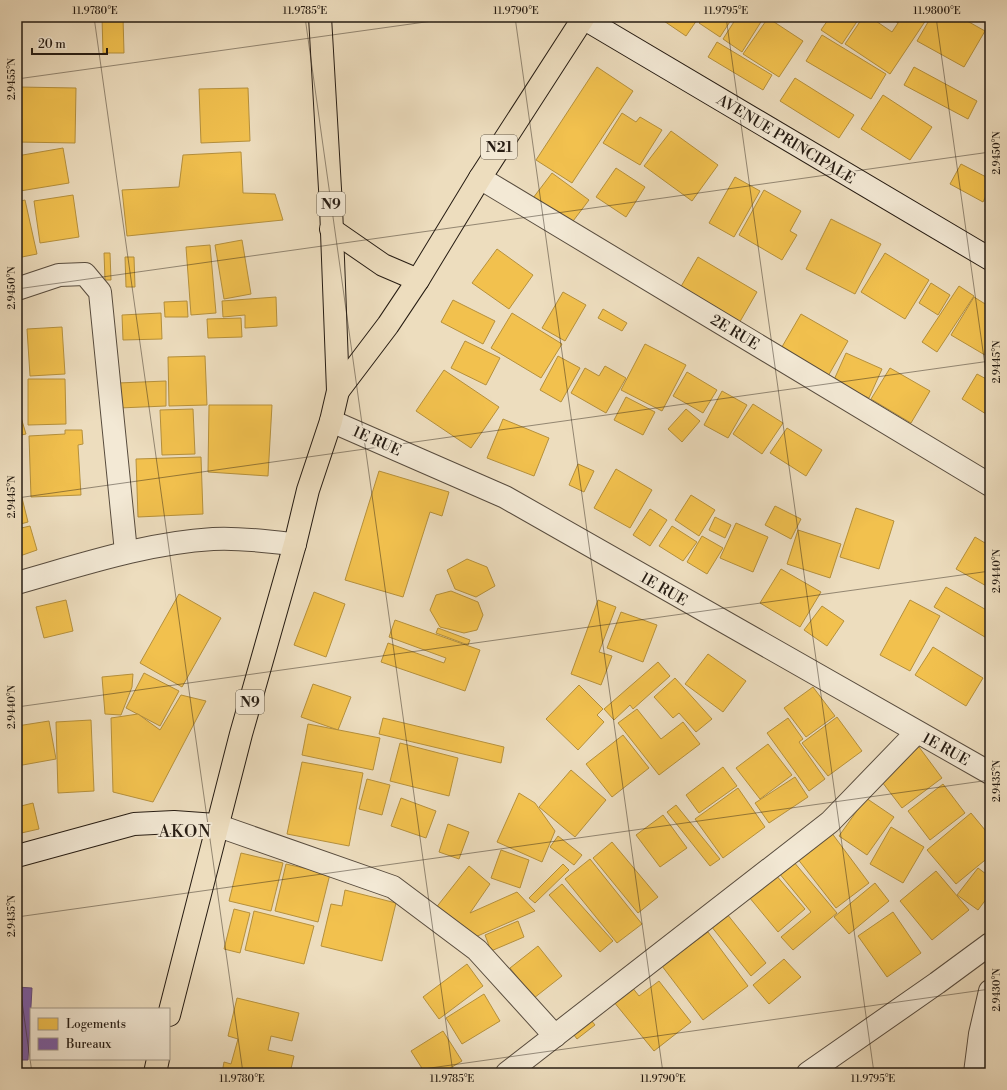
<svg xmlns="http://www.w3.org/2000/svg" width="1007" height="1090" font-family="'Libre Bodoni',serif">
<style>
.homes{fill:#f2c14e;stroke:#b5903c}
.offices{fill:#7b5ea7;stroke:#624a7b}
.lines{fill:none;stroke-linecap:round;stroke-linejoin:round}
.street-casing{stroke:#584c3e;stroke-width:24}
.secondary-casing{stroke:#261c13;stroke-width:24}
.primary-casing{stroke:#261c13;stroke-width:24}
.highway-casing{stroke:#261c13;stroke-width:24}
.street{stroke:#f3e9d5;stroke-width:22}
.secondary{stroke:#f3e9d5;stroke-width:22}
.primary{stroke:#edddbe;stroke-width:22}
.highway{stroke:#edddbe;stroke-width:22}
.ticks{fill:none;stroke:#261c13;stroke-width:1;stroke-opacity:0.45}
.labels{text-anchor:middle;stroke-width:4;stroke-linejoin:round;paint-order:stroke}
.shield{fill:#f3e9d5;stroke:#645a4d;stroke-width:1}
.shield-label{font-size:14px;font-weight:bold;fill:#261c13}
.street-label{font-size:15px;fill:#261c13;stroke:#f3e9d5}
.quarter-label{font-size:17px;letter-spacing:1px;fill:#261c13;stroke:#f3e9d5}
.neatline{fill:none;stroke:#261c13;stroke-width:1.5}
.ticks-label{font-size:10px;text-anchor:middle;fill:#261c13}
</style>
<rect width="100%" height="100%" fill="#edddbe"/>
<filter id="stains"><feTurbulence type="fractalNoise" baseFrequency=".005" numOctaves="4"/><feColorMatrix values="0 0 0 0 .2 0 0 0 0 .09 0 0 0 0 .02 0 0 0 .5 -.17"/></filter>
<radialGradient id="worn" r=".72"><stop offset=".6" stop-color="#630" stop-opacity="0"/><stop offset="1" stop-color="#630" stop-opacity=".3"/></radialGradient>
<!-- homes -->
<g class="homes">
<path d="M102,17h21l1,36h-21z"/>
<path d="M170,17h46l-46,2z"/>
<path d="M658,17h41l-13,19z"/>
<path d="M704,17h29l-13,20 -21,-14z"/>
<path d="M737,17h27l-22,35 -19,-13z"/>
<path d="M830,17h30l-18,27 -21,-14z"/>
<path d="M863,17h7l22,15 10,-15h26l-38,57 -45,-30z"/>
<path d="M889,17h13l-4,6z"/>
<path d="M931,17h29l25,14 -21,36 -47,-26z"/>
<path d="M768,18l35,23 -24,36 -36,-23z"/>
<path d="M822,35l64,39 -15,25 -65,-38z"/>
<path d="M717,42l55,33 -9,15 -55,-33z"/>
<path d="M597,67l36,24 -61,92 -36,-23z"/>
<path d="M914,67l63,34 -9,18 -64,-34z"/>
<path d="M795,78l59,37 -15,23 -59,-37z"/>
<path d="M18,87l58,1 -1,55 -58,-1z"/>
<path d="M248,88l2,53 -49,2 -2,-54z"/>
<path d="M883,95l49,32 -22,33 -49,-31z"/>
<path d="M622,113l14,9 4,-5 22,13 -22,35 -37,-22z"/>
<path d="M671,131l47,34 -26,36 -48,-35z"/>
<path d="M63,148l6,35 -49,8 -3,-19v-16z"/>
<path d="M241,152l2,41 32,1 8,26 -156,16 -5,-46 57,-3 4,-32z"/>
<path d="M961,164l29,15v9l-7,14 -33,-18z"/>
<path d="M990,167v10l-4,-3z"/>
<path d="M616,168l29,19 -19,30 -30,-20z"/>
<path d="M552,173l37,27 -22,29 -37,-27z"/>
<path d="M735,177l25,14 -26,46 -25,-14z"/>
<path d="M764,190l37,21 -11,20 7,4 -15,25 -43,-25z"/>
<path d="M73,195l6,42 -39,6 -6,-42z"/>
<path d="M25,200l12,54 -20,4v-56z"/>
<path d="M990,201v12l-5,-3z"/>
<path d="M831,219l50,25 -26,50 -49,-25z"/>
<path d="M242,240l9,54 -27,5 -9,-54z"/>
<path d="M210,245l6,68 -25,2 -5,-68z"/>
<path d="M497,249l36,26 -24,34 -37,-26z"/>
<path d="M104,253h6l1,27h-6z"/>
<path d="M885,253l44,27 -24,39 -44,-27z"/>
<path d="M125,257h9l1,30h-9z"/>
<path d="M698,257l59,35 -19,33 -59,-35z"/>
<path d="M931,283l19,12 -12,20 -19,-12z"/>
<path d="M959,286l15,10 -37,56 -15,-10z"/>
<path d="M563,292l23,13 -21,36 -23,-13z"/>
<path d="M276,297l1,29 -32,2v-13l-22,2 -1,-16z"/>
<path d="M974,297l16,10v51l-39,-23z"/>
<path d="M453,300l42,21 -12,23 -42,-22z"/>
<path d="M187,301l1,16h-23l-1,-15z"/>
<path d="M603,309l24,14 -5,8 -24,-13z"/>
<path d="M161,313l1,26 -39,1 -1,-25z"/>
<path d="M512,313l50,31 -21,34 -50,-30z"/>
<path d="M801,314l47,27 -21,37 -48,-26z"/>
<path d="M241,318l1,19 -34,1 -1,-19z"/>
<path d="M62,327l3,47 -35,2 -3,-47z"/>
<path d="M465,341l35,17 -14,27 -35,-17z"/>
<path d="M645,344l41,21 -24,46 -41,-21z"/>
<path d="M846,353l36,16 -13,29 -36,-16z"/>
<path d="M205,356l2,49 -38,1 -1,-49z"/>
<path d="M558,356l22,12 -19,34 -21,-12z"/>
<path d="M605,366l21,12 -20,35 -35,-20 14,-25 14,8z"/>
<path d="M890,368l40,23 -19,32 -40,-24z"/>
<path d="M444,370l55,37 -28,41 -55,-37z"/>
<path d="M687,372l30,18 -14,23 -30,-17z"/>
<path d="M977,374l13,7v26l-4,7 -24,-15z"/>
<path d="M28,379h37l1,45 -38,1z"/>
<path d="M166,381v25l-47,2 -1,-25z"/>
<path d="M722,391l25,14 -19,33 -24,-13z"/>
<path d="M626,397l29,15 -12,23 -29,-15z"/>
<path d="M17,404l9,30 -9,2z"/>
<path d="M753,404l30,19 -21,31 -29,-20z"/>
<path d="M209,405h63l-4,71 -60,-4z"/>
<path d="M193,409l2,45 -33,1 -2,-45z"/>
<path d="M686,409l14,12 -18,21 -14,-13z"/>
<path d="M503,419l46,19 -15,38 -47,-18z"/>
<path d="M787,428l35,22 -16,26 -36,-23z"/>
<path d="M65,430h17l1,14 -5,1 3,50 -50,2 -2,-61 36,-2z"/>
<path d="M201,457l2,57 -65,3 -2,-58z"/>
<path d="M578,464l16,7 -10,21 -15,-7z"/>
<path d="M616,469l36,21 -22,38 -36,-20z"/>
<path d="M379,471l70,21 -7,24 -12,-4 -27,85 -58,-17z"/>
<path d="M17,478l11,44 -11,3z"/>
<path d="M691,495l24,15 -16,26 -24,-16z"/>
<path d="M775,506l26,13 -10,20 -26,-14z"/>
<path d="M856,508l38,13 -15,48 -39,-12z"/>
<path d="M650,509l17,11 -17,26 -17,-11z"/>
<path d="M715,517l16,8 -6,13 -16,-8z"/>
<path d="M736,523l32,14 -15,35 -33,-14z"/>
<path d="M30,526l7,24 -20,7v-28z"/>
<path d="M672,526l25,16 -14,19 -24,-15z"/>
<path d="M798,530l43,14 -11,34 -43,-14z"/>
<path d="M702,536l21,12 -16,26 -20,-12z"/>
<path d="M975,537l15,9v42l-34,-19z"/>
<path d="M467,559l20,8 8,19 -19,11 -21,-8 -8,-19z"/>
<path d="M781,569l40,23 -21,35 -40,-24z"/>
<path d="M946,587l44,25v28l-56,-33z"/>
<path d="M451,591l27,11 5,13 -6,15 -13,3 -24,-6 -10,-17 6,-15z"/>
<path d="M314,592l31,12 -19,53 -32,-12z"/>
<path d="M179,594l42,24 -39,69 -42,-24z"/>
<path d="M66,600l7,31 -29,7 -8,-31z"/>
<path d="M598,600l18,7 -17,45 13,4 -11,29 -30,-11z"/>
<path d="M910,600l30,16 -30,55 -30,-16z"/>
<path d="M822,606l22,15 -17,25 -23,-16z"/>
<path d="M621,612l36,13 -14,37 -36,-14z"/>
<path d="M395,620l85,30 -15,41 -84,-29 7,-19 56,20 2,-5 -57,-21z"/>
<path d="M438,628l32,12 -2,5 -32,-12z"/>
<path d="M933,647l50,31 -17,28 -51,-31z"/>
<path d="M708,654l38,27 -23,31 -38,-28z"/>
<path d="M658,662l12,14 -37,33 -3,-4 -16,15 -10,-11z"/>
<path d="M144,673l35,18 -19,35 -34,-18z"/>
<path d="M133,674l-1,13 -11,28 -16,-1 -3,-37z"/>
<path d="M675,678l37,41 -16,13 -17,-19 -6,5 -19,-21z"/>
<path d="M313,684l38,13 -13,33 -37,-13z"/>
<path d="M579,685l24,24 -6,6 7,7 -26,28 -32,-31z"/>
<path d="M813,687l22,29 -29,21 -22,-29z"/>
<path d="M181,695l25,6 -53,101 -40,-10 -2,-74 27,-4 22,16z"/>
<path d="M637,709l24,30 22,-17 17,22 -41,31 -41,-52z"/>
<path d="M837,717l25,34 -34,25 -26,-33z"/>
<path d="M383,718l121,29 -3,16 -122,-29z"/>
<path d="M788,718l15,21 -4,3 26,37 -16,12 -42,-58z"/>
<path d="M91,720l3,71 -36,2 -2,-71z"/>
<path d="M49,721l7,38 -39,7v-40z"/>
<path d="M308,724l72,14 -7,32 -71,-15z"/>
<path d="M623,735l26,33 -37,29 -26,-33z"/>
<path d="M400,743l58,15 -9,38 -59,-15z"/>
<path d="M768,744l24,31 -32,24 -24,-31z"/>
<path d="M919,747l23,31 -40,30 -23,-30z"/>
<path d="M302,762l61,11 -14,73 -62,-12z"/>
<path d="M723,767l14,19 -38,27 -13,-18z"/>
<path d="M571,770l35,30 -31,37 -36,-30z"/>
<path d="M795,777l13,20 -39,26 -14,-20z"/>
<path d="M367,779l23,6 -8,30 -23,-6z"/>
<path d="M943,784l22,29 -35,27 -22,-29z"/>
<path d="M738,788l27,39 -42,31 -28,-39z"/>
<path d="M519,793l16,10 20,28 -13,31 -45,-20z"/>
<path d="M401,798l35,13 -10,27 -35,-12z"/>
<path d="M866,798l28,19 -27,38 -28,-19z"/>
<path d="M33,803l6,26 -22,5v-27z"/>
<path d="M676,805l44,54 -10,7 -43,-54z"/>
<path d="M971,813l19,23v20l-34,28 -29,-34z"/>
<path d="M663,815l24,33 -27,19 -24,-32z"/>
<path d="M448,824l21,8 -10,27 -20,-7z"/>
<path d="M891,827l33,20 -21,36 -33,-19z"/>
<path d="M831,832l38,51 -33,25 -39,-50z"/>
<path d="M558,836l24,19 -8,10 -24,-18z"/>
<path d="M612,842l46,55 -20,16 -45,-55z"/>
<path d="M501,850l28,10 -9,28 -29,-10z"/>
<path d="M241,853l42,10 -12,48 -42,-10z"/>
<path d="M590,859l52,65 -25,19 -52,-64z"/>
<path d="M793,861l44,52 -44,37 -12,-13 30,-25 -32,-39z"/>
<path d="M286,864l44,10 -12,48 -43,-11z"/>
<path d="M563,864l6,6 -34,33 -6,-5z"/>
<path d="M469,866l21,18 -20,29 47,-21 18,19 -69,30 -31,-32z"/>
<path d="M978,868l12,9v17l-12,16 -21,-15z"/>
<path d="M936,871l33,39 -37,30 -32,-39z"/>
<path d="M775,874l30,35 -27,23 -29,-35z"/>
<path d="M875,883l14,18 -40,33 -15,-17z"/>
<path d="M562,884l51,57 -13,11 -51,-57z"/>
<path d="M345,890l51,13 -14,58 -61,-15 10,-42 11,2z"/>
<path d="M234,909l16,4 -10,40 -16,-4z"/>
<path d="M254,911l60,15 -10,38 -59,-14z"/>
<path d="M893,912l28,41 -34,24 -29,-41z"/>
<path d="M727,914l39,49 -15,13 -40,-50z"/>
<path d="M518,921l6,16 -33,14 -6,-16z"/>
<path d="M708,932l40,54 -45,34 -41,-54z"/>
<path d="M538,946l24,30 -28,22 -24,-30z"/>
<path d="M784,959l17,18 -32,27 -16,-19z"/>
<path d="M467,964l16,22 -44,33 -16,-22z"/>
<path d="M659,981l32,41 -37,29 -45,-55 19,-14 11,14z"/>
<path d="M484,994l16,27 -38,23 -16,-26z"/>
<path d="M237,998l62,15 -7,28 -21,-5 -3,14 26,6 -4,17h-68l2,-11 7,2 7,-25 -10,-3z"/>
<path d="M586,1014l9,11 -18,14 -9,-12z"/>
<path d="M443,1031l19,30 -20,12h-17l-14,-22z"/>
</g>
<!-- offices -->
<path class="offices" d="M17,987l15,1 -4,72h-11z"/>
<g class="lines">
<!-- street casing -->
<g class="street-casing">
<g id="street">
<path d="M480,178l510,307"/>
<path d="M17,289l42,-14 26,-1 15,18 26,260"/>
<path d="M331,421l174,76 485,276"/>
<path d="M17,583c64,-18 129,-40 196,-44 27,-2 55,3 82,5"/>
<path d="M216,825l177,62 84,63 78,86"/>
<path d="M507,1073l323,-251 86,-89"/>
<path d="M808,1073l129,-90 53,-39"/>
<path d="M975,1073l5,-39 10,-43"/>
</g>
</g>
<!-- secondary casing -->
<g class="secondary-casing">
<g id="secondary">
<path d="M583,18l407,241"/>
<path d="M17,856l117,-32 40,-2 42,3"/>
</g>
</g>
<!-- primary casing -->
<g class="primary-casing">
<path id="primary" d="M338,391l50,-66 30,-45 62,-102 104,-161"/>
</g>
<!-- highway casing -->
<g class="highway-casing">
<g id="highway">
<path d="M331,229l52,36 35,15"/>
<path d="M169,1015l72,-281 54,-190 13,-54 23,-69 7,-30 -7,-185 -11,-189"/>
<path d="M155,1073l3,-14"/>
</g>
</g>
<!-- street -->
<use href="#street" class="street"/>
<!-- secondary -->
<use href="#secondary" class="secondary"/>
<!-- primary -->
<use href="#primary" class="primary"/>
<!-- highway -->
<use href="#highway" class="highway"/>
</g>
<!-- ticks -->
<path class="ticks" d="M94,17l149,1056M305,17l148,1056M515,17l148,1056M726,17l148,1056M936,17l54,384M17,79l444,-62M17,289l973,-137M17,498l973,-137M17,707l973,-136M17,917l973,-137M17,966l15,107M395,1073l595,-84"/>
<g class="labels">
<!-- shield labels -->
<g class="shield">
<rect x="481" y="135" width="36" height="24" rx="3"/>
<rect x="317" y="192" width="28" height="24" rx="3"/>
<rect x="236" y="690" width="28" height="24" rx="3"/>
</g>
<g class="shield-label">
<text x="499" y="152">N21</text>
<text x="331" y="209">N9</text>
<text x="250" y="707">N9</text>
</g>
<!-- street labels -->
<g class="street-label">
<text transform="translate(786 139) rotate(31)" y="5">AVENUE PRINCIPALE</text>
<text transform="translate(735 332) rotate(31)" y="5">2E RUE</text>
<text transform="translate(377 441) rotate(24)" y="5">1E RUE</text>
<text transform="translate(664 589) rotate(30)" y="5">1E RUE</text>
<text transform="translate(946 749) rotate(29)" y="5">1E RUE</text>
</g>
<!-- quarter labels -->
<g class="quarter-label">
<text x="185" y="837">AKON</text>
</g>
</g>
<!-- margin -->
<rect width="1007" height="1090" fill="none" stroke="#edddbe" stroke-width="44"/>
<!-- legend -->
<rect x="30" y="1008" width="140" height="52" fill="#f3e9d5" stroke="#a19787"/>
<rect x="38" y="1018" width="20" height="12" fill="#f2c14e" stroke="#a19787"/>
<text x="66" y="1028" font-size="12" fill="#261c13">Logements</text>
<rect x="38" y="1038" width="20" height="12" fill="#7b5ea7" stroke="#a19787"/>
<text x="66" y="1048" font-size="12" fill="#261c13">Bureaux</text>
<!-- scale -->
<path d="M32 48v6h75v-6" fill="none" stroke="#261c13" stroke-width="2"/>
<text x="38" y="48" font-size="12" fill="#261c13" stroke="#f3e9d5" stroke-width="3" paint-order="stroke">20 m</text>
<rect x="22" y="22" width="963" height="1046" class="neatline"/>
<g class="ticks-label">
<text x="95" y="14">11.9780°E</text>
<text x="305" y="14">11.9785°E</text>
<text x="516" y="14">11.9790°E</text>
<text x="726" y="14">11.9795°E</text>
<text x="937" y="14">11.9800°E</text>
<text transform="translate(11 79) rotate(-90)" y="4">2.9455°N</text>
<text transform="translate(996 153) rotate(-90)" y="4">2.9450°N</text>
<text transform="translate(11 288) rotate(-90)" y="4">2.9450°N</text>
<text transform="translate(996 362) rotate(-90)" y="4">2.9445°N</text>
<text transform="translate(11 497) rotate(-90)" y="4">2.9445°N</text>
<text transform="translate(996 571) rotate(-90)" y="4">2.9440°N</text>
<text transform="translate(11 707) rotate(-90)" y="4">2.9440°N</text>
<text transform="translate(996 781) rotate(-90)" y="4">2.9435°N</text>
<text transform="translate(11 916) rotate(-90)" y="4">2.9435°N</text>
<text transform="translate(996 990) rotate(-90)" y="4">2.9430°N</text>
<text x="242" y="1082">11.9780°E</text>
<text x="452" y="1082">11.9785°E</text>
<text x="663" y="1082">11.9790°E</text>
<text x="873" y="1082">11.9795°E</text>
</g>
<rect width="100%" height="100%" filter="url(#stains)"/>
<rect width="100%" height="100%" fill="url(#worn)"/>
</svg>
